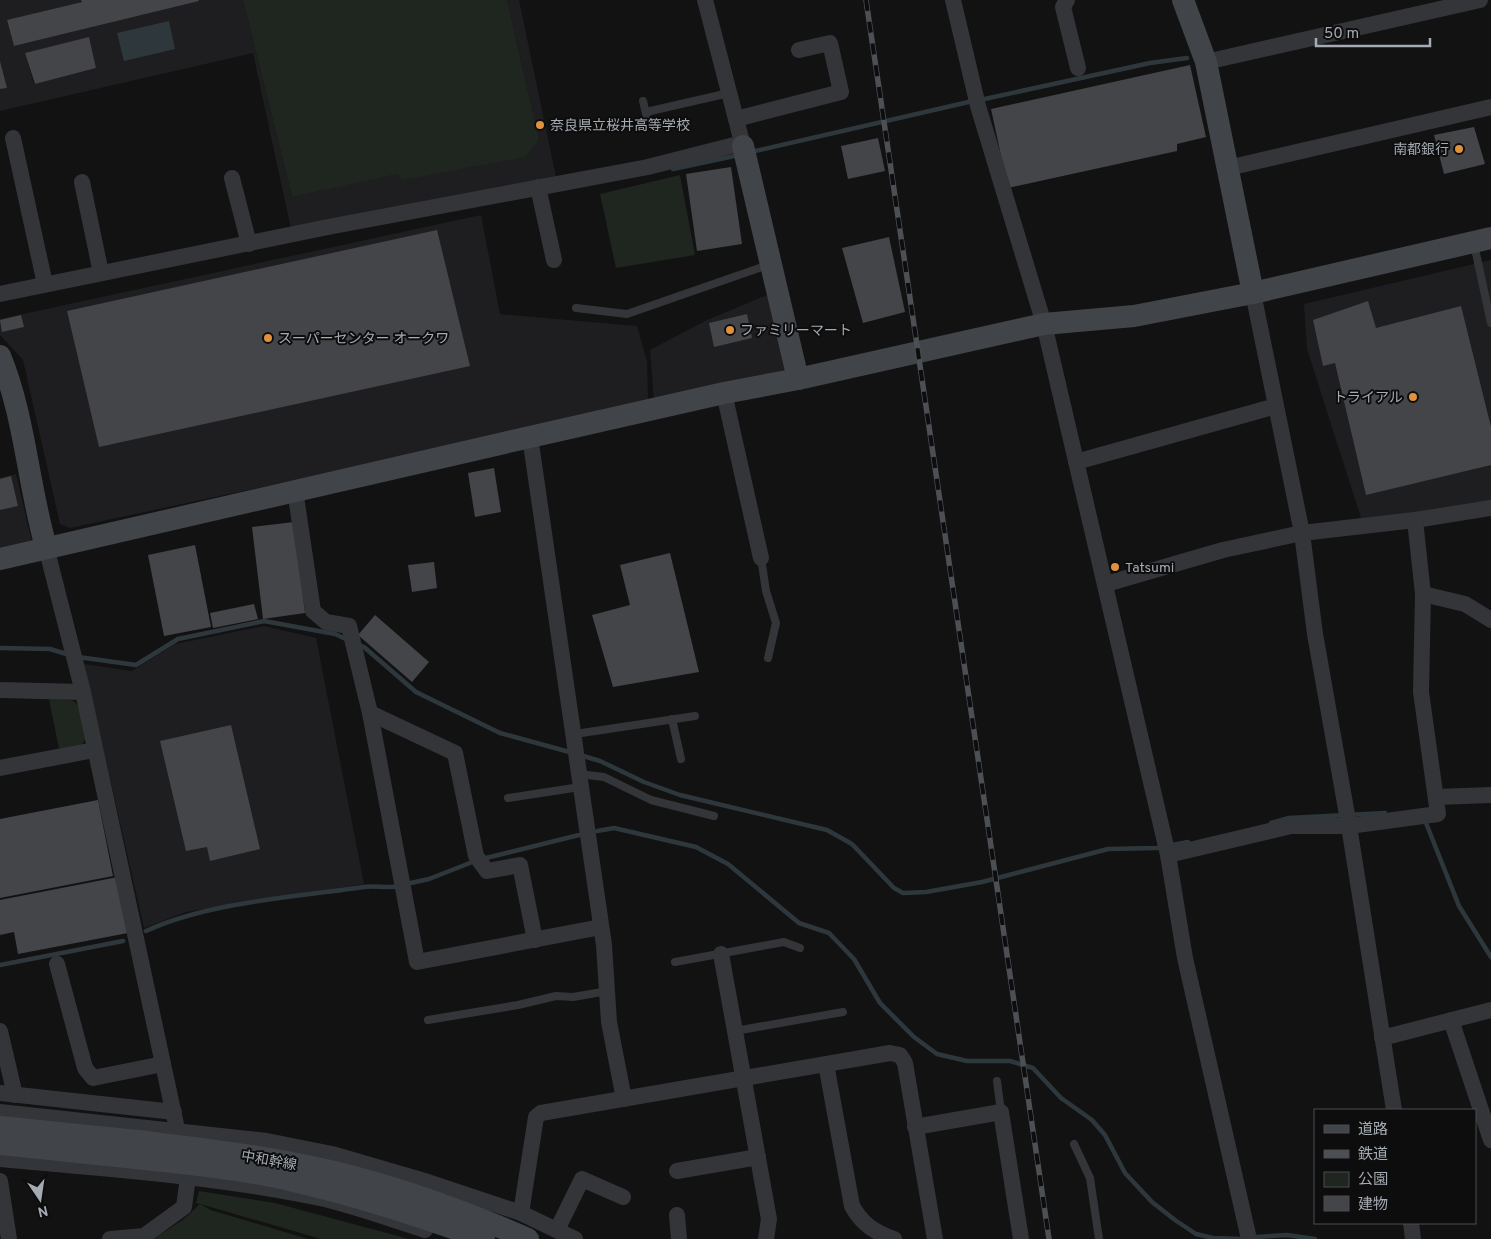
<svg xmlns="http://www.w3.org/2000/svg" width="1491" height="1239" font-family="Overpass,'Noto Sans JP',sans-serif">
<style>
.built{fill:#1e1e20;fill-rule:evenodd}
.green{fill:#1f251f}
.water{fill:#2e383c}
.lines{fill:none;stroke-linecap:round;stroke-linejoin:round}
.stream{stroke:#2e383c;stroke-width:4.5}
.building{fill:#444548}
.lane{stroke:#333538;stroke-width:8}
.street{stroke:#333538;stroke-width:16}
.secondary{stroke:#414448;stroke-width:22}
.rail-casing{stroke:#4c4f53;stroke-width:5.5}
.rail{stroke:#0d0d0e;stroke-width:4;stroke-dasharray:11;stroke-linecap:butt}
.secondary-bridge{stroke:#414448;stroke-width:22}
.poi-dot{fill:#df913d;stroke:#0d0d0e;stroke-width:2}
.labels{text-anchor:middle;stroke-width:4;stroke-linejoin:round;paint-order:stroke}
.poi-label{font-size:14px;fill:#a5abb2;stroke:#0d0d0e;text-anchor:start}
.street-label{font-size:14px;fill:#a5abb2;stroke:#0d0d0e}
</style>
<rect width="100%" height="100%" fill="#121213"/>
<!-- built -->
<g class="built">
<path d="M0,0h91l-84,21 7,25 188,-46h41l49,197 247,-58 -32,-139h12l37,177 -265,52 -38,-176 -253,58v-22l7,-2 -7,-24zM89,38l7,30 -62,16 -9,-31z"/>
<path d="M481,215l19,99 137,12 10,35 1,39 -171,41 -407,87 -10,-4 -37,-164 -23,-25v-16z"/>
<path d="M1491,260v241l-129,20 -55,-172 -3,-45z"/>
<path d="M772,293l14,78 -132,29 -4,-50 57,-30z"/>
<path d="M16,474l16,68 -32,8v-72z"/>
<path d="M264,626l52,12 48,246 -178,28 -42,16 -60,-264 48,7 43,-27z"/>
</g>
<!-- green -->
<g class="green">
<path d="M243,0h264l32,139 -14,18 -122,23 -6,-6 -105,23z"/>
<path d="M680,175l15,80 -79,13 -16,-74z"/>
<path d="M49,699c6,1 18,-1 24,2 10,5 18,36 9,43 -5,4 -16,4 -23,5z"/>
<path d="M199,1191l76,12 134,36h-88l-121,-35 11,6 97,29h-155l31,-20 16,-15 -4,-1z"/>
</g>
<!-- water -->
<path class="water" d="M169,21l6,28 -51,12 -7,-28z"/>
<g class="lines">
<!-- stream -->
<g class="stream">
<path d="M980,100l170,-37 37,-5"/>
<path d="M751,152l222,-51"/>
<path d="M673,169l66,-14"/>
<path d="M357,644l7,3 52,45 84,41 73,20"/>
<path d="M0,648l50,1 20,6"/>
<path d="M78,657l58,8 42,-26 86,-18 71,13 13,6"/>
<path d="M580,755l20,6 44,21 36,13 147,35 25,14 42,44 9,5 23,-1 56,-10 126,-33 49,-1 31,-6"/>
<path d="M1424,818l35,88 32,51"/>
<path d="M1271,823l18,-5 96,-5"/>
<path d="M597,831l17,-3 82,19 32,17 71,59 30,10 25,26 26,44 34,34 23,17 30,7h43l23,7 28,30 31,22 13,15 20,38 27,29 23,18 21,14 17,4 27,1"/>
<path d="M482,859l97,-24"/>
<path d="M406,884l23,-5 46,-18"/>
<path d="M146,931c62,-29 150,-34 218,-44 12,-2 23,2 35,-1"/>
<path d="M0,965l123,-24"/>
<path d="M1256,1237l31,-2 28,4"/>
</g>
</g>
<!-- building -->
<g class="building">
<path d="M81,0h118v1l-185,45 -7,-26 75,-18z"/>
<path d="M89,37l7,31 -61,16 -10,-31z"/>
<path d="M0,61l7,27 -7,1z"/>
<path d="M1190,65l16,72 -29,7v7l-169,37 -17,-79z"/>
<path d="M1474,127l11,37 -41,10 -10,-39z"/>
<path d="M878,138l7,33 -37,8 -7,-33z"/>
<path d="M731,167l11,77 -45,7 -11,-77z"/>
<path d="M437,230l33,136 -371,81 -32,-136z"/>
<path d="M889,237l16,75 -42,11 -21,-75z"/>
<path d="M1368,301l8,27 85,-22 30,121v38l-125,30 -31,-132 -12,3 -10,-46z"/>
<path d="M747,314l5,24 -38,9 -5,-24z"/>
<path d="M21,315l3,12 -22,5 -2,-12z"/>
<path d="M494,468l7,44 -26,5 -7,-44z"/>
<path d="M11,476l7,30 -18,4v-31z"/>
<path d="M294,522l11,91 -42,6 -11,-92z"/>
<path d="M195,545l16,82 -47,9 -16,-81z"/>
<path d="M670,553l29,119 -86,15 -21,-72 38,-10 -10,-40z"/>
<path d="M434,562l3,26 -25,4 -4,-27z"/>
<path d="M254,604l4,15 -45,9 -3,-15z"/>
<path d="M375,615l54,47 -17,20 -54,-47z"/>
<path d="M231,725l29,124 -50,12 -3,-14 -21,4 -26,-110z"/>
<path d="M98,800l15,76 -113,22v-79z"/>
<path d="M118,877l10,56 -110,21 -4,-22 -14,3v-35z"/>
</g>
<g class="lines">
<!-- lane -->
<g class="lane">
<path d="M643,101l5,21"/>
<path d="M646,112l83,-19"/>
<path d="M1474,244l17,79"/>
<path d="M576,308l51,6 141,-49"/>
<path d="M761,558l5,33 10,32 -8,35"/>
<path d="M672,719l9,40"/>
<path d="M575,734l120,-18"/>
<path d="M579,774l25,3 47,23 63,16"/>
<path d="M508,798l72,-11"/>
<path d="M675,962l109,-20 16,6"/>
<path d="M428,1020l90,-15 38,-9 17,1 35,-6"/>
<path d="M735,1031l108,-19"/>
<path d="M997,1081l4,31"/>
<path d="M1074,1144l16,34 9,61"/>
</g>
<!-- street -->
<g class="street">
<path d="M705,0l38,146"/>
<path d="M953,0l25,106 66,218 124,531 17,103 64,281"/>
<path d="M1067,0l-4,7 15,61"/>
<path d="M1206,62l274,-62"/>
<path d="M736,119l105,-27 -11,-49 -31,7"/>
<path d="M13,138l32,146"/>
<path d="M1228,168l263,-61"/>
<path d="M232,178l17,66"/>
<path d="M82,182l19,91"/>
<path d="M538,187l16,73"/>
<path d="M1253,293l49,240 13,101 34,192 45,284"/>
<path d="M0,294l328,-67 320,-60 94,-24"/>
<path d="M724,393l37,165"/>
<path d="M530,437l74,508 5,77 15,77"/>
<path d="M1076,462l200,-56"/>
<path d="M295,490l18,121 13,11 23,4 21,87 47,249 184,-35"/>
<path d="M46,547l37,145 94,437"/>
<path d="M1106,584l117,-34 79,-17 113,-13 76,-12"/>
<path d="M1423,594l42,10 26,16"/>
<path d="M0,690l83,2"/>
<path d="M370,713l85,40 21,103 11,15 33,-6 15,75"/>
<path d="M0,768l94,-18"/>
<path d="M1436,797l55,-2"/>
<path d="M1168,855l123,-29h58l89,-12 -17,-122 2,-98 -8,-74"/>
<path d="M721,954l48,265 -3,20"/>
<path d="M57,964l28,104 8,10 70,-14"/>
<path d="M1451,1020l40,120"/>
<path d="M0,1031l15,64"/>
<path d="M1382,1038l109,-28"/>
<path d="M826,1064l26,142c10,18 22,26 42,33"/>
<path d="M0,1093l174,19"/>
<path d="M0,1112l267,29 65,13 96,28 93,31 54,26"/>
<path d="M915,1127l86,-15 20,127"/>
<path d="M0,1159c107,10 214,17 320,39 35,8 70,21 105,32"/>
<path d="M677,1171l81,-14"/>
<path d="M0,1181l9,58"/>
<path d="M521,1213l15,-96 5,-4 349,-60 10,2 5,8 30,176"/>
<path d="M677,1215l2,24"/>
<path d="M1411,1223l2,16"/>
<path d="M557,1230l25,-51 41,18"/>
<path d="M110,1239l34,-3 40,-29 4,-30"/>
</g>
<!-- secondary -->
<g class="secondary">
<path d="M1183,0l23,62 47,231 238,-55"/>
<path d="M0,356c25,61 28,128 46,191"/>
<path d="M798,379l246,-55 90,-8 119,-23"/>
<path d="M0,559l530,-122 194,-44 74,-14 -55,-233"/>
<path d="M0,1127l138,14"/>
<path d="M0,1144l136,14"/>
</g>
<!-- rail casing -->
<g class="rail-casing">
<path id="rail" d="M866,0l183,1239"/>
</g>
<!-- rail -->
<use href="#rail" class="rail"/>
<!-- secondary-bridge -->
<g class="secondary-bridge">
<path d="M138,1141c64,8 129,15 192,30 68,16 134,40 198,68"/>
<path d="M136,1158c54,6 110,11 162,24 64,15 125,35 186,57"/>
</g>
</g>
<!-- markers -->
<g class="poi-dot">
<circle cx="540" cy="125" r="5"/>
<circle cx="1459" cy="149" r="5"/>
<circle cx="730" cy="330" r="5"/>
<circle cx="268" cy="338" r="5"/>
<circle cx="1413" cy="397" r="5"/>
<circle cx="1115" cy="567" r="5"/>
</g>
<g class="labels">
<!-- poi labels -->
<g class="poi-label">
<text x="550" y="130">奈良県立桜井高等学校</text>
<text x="1449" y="154" text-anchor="end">南都銀行</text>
<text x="740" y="335">ファミリーマート</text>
<text x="278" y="343">スーパーセンター オークワ</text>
<text x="1403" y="402" text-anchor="end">トライアル</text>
<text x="1125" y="572">Tatsumi</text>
</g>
<!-- street labels -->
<g class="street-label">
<text transform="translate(269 1160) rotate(10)" y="5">中和幹線</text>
</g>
</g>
<!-- legend -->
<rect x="1314" y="1109" width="162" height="115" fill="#0d0d0e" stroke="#4a4c50"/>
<rect x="1324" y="1125" width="25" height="8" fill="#414448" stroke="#4a4c50"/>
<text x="1358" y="1134" font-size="15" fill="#a5abb2">道路</text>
<rect x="1324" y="1150" width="25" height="8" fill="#4c4f53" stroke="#4a4c50"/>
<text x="1358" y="1159" font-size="15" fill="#a5abb2">鉄道</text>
<rect x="1324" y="1172" width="25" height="15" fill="#1f251f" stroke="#4a4c50"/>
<text x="1358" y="1184" font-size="15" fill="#a5abb2">公園</text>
<rect x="1324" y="1196" width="25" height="15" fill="#444548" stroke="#4a4c50"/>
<text x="1358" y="1209" font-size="15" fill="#a5abb2">建物</text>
<!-- north arrow -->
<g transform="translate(40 1199) rotate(167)" stroke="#0d0d0e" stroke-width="4" paint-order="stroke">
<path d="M0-4L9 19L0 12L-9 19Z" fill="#a5abb2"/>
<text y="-8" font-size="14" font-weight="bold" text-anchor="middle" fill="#a5abb2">N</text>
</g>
<!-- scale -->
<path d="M1316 38v8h114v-8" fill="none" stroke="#a5abb2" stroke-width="2.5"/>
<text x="1324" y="38" font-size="15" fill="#a5abb2" stroke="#0d0d0e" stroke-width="4" paint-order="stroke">50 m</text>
</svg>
